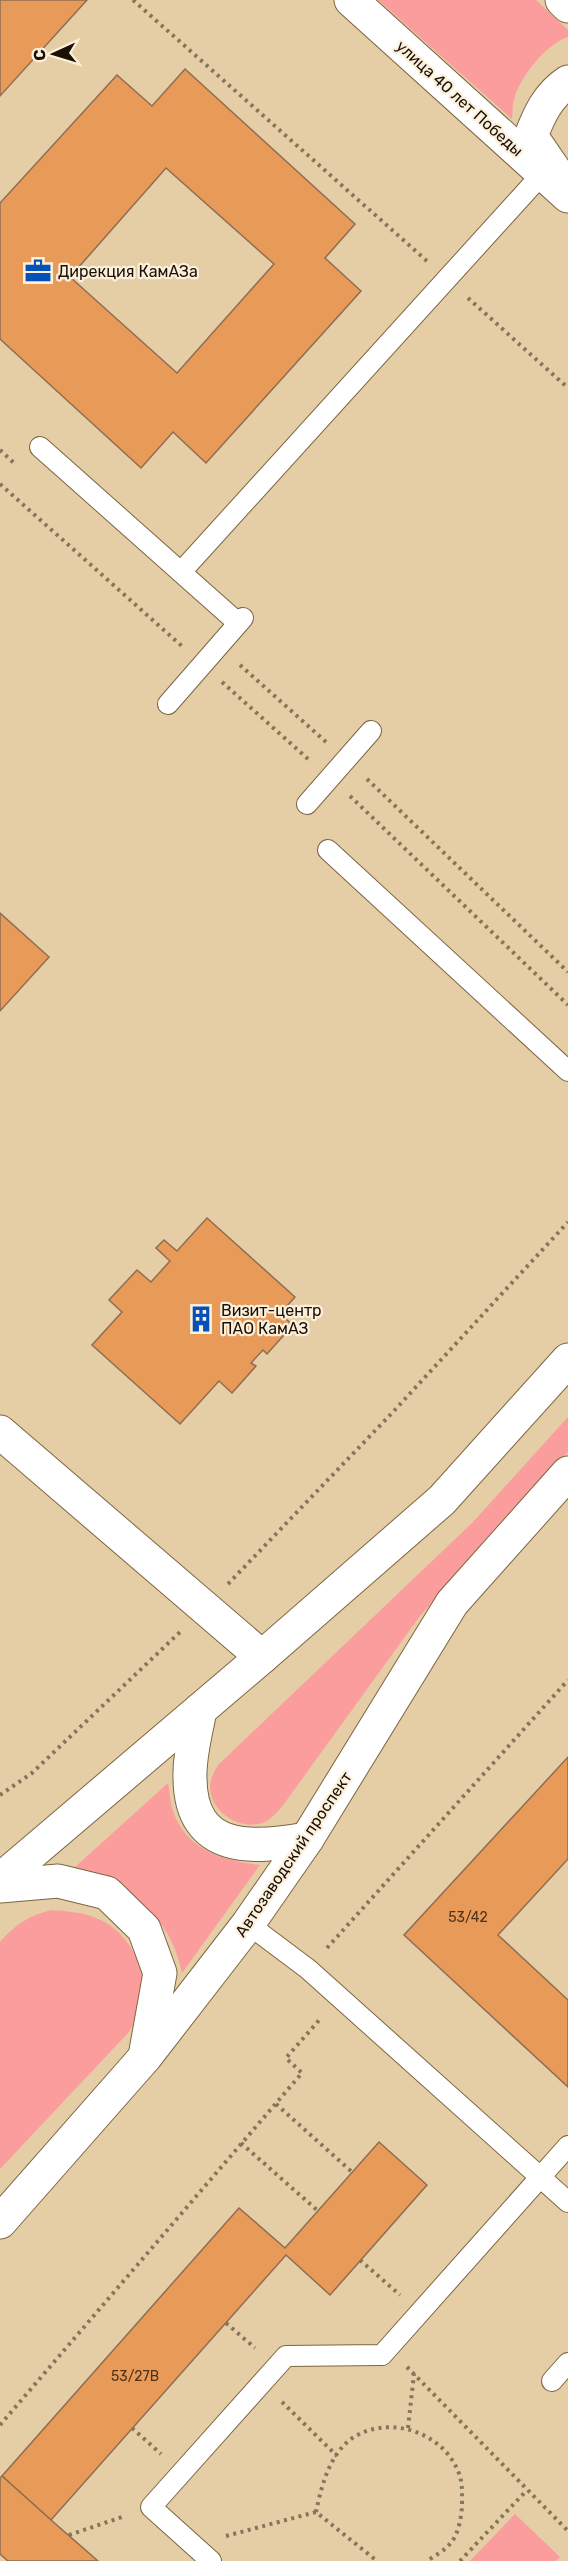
<svg xmlns="http://www.w3.org/2000/svg" width="568" height="2561" font-family="Rubik,sans-serif">
<style>
.green{fill:#fc9d9d}
.building{fill:#e89a58;stroke:#8f6d52;stroke-width:1.5;fill-rule:evenodd}
.lines{fill:none;stroke-linecap:round;stroke-linejoin:round}
.service-casing{stroke:#7c6642;stroke-width:22}
.minor-casing{stroke:#7c6642;stroke-width:35}
.tertiary-casing{stroke:#7c6642;stroke-width:35}
.path{stroke:#85755a;stroke-width:4;stroke-dasharray:3 4.5;stroke-linecap:butt}
.service{stroke:#fff;stroke-width:20}
.minor{stroke:#fff;stroke-width:33}
.tertiary{stroke:#fff;stroke-width:33}
.labels{text-anchor:middle;stroke-width:4.5;stroke-linejoin:round;paint-order:stroke}
.number-label{font-size:14px;fill:#4e3319}
.street-label{font-size:16px;fill:#1a1104;stroke:#fcf0dc}
.poi-label{font-size:16px;fill:#1a1104;stroke:#fcf0dc;text-anchor:start}
</style>
<rect width="100%" height="100%" fill="#e5cda6"/>
<!-- green -->
<g class="green">
<path d="M378,0h158l32,30v7c-21,6 -50,42 -54,63 -2,6 -1,12 -2,19z"/>
<path d="M568,1417v35l-148,164 -139,192c-4,4 -9,10 -14,13 -24,12 -56,-7 -57,-34 0,-8 4,-15 8,-22l255,-243z"/>
<path d="M168,1783c2,9 2,20 5,28 13,39 51,50 87,54l-78,108c-12,-59 -53,-87 -108,-105z"/>
<path d="M51,1910c15,1 30,2 45,8 35,13 57,59 43,95 -3,7 -7,14 -11,20l-128,136v-227c15,-17 28,-26 51,-32z"/>
<path d="M515,2514l45,43 -4,4h-86z"/>
</g>
<!-- building -->
<g class="building">
<path d="M0,0h87l-87,96z"/>
<path d="M185,69l170,155 -30,34 36,33 -155,172 -33,-31 -32,36 -141,-129v-136l117,-128 35,31zM166,168l108,96 -97,109 -107,-96z"/>
<path d="M0,913l49,44 -49,54z"/>
<path d="M207,1218l88,79 -15,17 13,11 -26,29 -4,-4 -12,13 5,3 -24,27 -13,-12 -39,43 -88,-79 30,-33 -13,-12 28,-30 14,12 19,-21 -14,-13 8,-8 13,11z"/>
<path d="M568,1757v102l-70,76 70,65v87l-164,-152z"/>
<path d="M379,2142l48,43 -97,110 -44,-40 -235,265 -49,-44 237,-268 46,40z"/>
<path d="M2,2476l49,44 47,41h-90l-8,-7v-76z"/>
</g>
<g class="lines">
<!-- service casing -->
<g class="service-casing">
<g id="service">
<path d="M40,447l198,176"/>
<path d="M181,572l362,-399"/>
<path d="M168,704l75,-86"/>
<path d="M307,804l64,-73"/>
<path d="M328,850l240,221"/>
<path d="M248,1924l60,45 260,233"/>
<path d="M552,2381l16,-18"/>
<path d="M211,2561l-60,-54 135,-151 96,-1 186,-209"/>
</g>
</g>
<!-- minor casing -->
<g class="minor-casing">
<path id="minor" d="M0,1432l262,225"/>
</g>
<!-- tertiary casing -->
<g class="tertiary-casing">
<g id="tertiary">
<path d="M351,0l217,196"/>
<path d="M562,0l6,6"/>
<path d="M555,171l-24,-35c8,-21 17,-41 37,-54"/>
<path d="M200,1710c-4,22 -11,46 -10,69 1,74 62,70 117,60"/>
<path d="M0,1880l262,-223 180,-157 126,-140"/>
<path d="M0,1886l58,-5 49,12 37,36 16,44 -14,78"/>
<path d="M0,2222l146,-166 102,-132 59,-85 145,-236 116,-130"/>
</g>
</g>
<!-- path -->
<g class="path">
<path d="M133,0l294,261"/>
<path d="M468,298l100,90"/>
<path d="M0,450l15,14"/>
<path d="M0,484l183,163"/>
<path d="M240,665l86,77"/>
<path d="M222,682l86,77"/>
<path d="M367,779l201,193"/>
<path d="M350,796l218,209"/>
<path d="M228,1584l164,-171 176,-191"/>
<path d="M0,1795l32,-22 148,-141"/>
<path d="M327,1948l241,-268"/>
<path d="M276,2104l76,68"/>
<path d="M241,2143l77,68"/>
<path d="M360,2260l40,35"/>
<path d="M226,2323l29,25"/>
<path d="M407,2367l161,164"/>
<path d="M282,2402l55,54"/>
<path d="M0,2425l302,-352 -16,-15 35,-40"/>
<path d="M132,2428l29,26"/>
<path d="M408,2428l6,-54"/>
<path d="M316,2512c5,-25 14,-60 38,-75 36,-22 88,-5 104,34 5,11 4,23 4,36 -1,12 -4,29 -13,38 -5,6 -15,11 -22,16"/>
<path d="M69,2535l56,-19"/>
<path d="M226,2536l90,-24 61,49"/>
<path d="M460,2561l67,-71"/>
</g>
<!-- service -->
<use href="#service" class="service"/>
<!-- minor -->
<use href="#minor" class="minor"/>
<!-- tertiary -->
<use href="#tertiary" class="tertiary"/>
</g>
<!-- icons -->
<defs>
<g id="office-bare" transform="scale(2.07)"><path d="M-6-3h4V-5.5h4V-3h4V5H-6ZM-1-4.5V-3h2v-1.5ZM-6 0V1H6V0Z" fill="#0650ba" stroke="#fcf0dc" stroke-width="2.5" paint-order="stroke"/></g>
<g id="building-bare" transform="scale(2.07)"><path d="M-4-6H4V6H1V3H-1V6H-4ZM-2.5-4.3h1.7v1.8h-1.7ZM.8-4.3h1.7v1.8H.8ZM-2.5-1h1.7V.8h-1.7ZM.8-1h1.7V.8H.8Z" fill="#0650ba" stroke="#fcf0dc" stroke-width="2.5" paint-order="stroke"/></g>
</defs>
<g fill-rule="evenodd">
<use href="#office-bare" x="38" y="271"/>
<use href="#building-bare" x="201" y="1319"/>
</g>
<g class="labels">
<!-- number labels -->
<g class="number-label">
<text x="468" y="1922">53/42</text>
<text x="135" y="2381">53/27В</text>
</g>
<!-- street labels -->
<g class="street-label">
<text transform="translate(460 98) rotate(42)" y="6">улица 40 лет Победы</text>
<text transform="translate(293 1854) rotate(-56)" y="6">Автозаводский проспект</text>
</g>
<!-- poi labels -->
<g class="poi-label">
<text x="58" y="277">Дирекция КамАЗа</text>
<text x="221" y="1316">Визит-центр<tspan x="221" dy="18">ПАО КамАЗ</tspan></text>
</g>
</g>
<!-- north arrow -->
<g transform="translate(54 54) rotate(266)" stroke="#fcf0dc" stroke-width="4.5" paint-order="stroke">
<path d="M0-4.5L10 22L0 15L-10 22Z" fill="#1a1104"/>
<text y="-9" font-size="16" font-weight="bold" text-anchor="middle" fill="#1a1104">С</text>
</g>
</svg>
